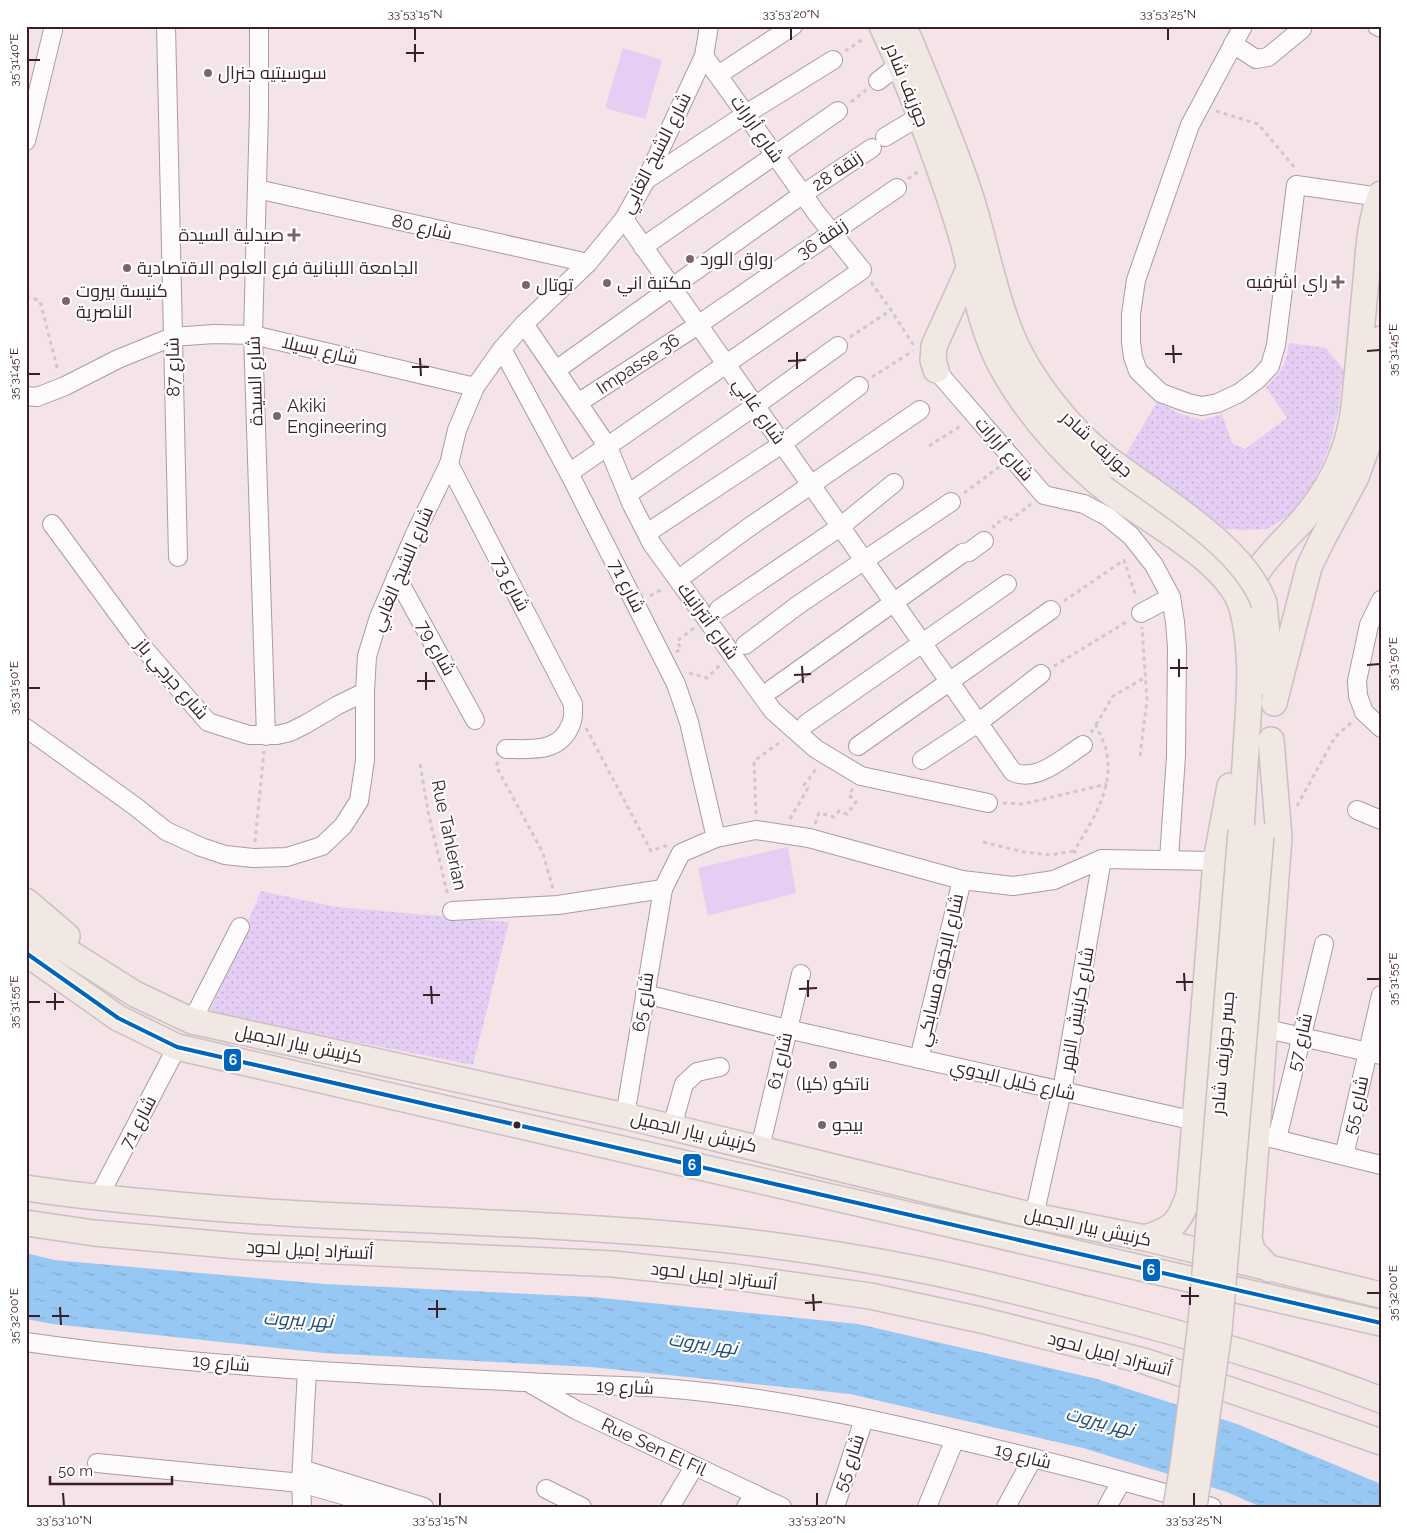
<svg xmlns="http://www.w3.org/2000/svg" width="1407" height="1533" font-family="Raleway,Cairo,sans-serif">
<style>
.grass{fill:url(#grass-dots)}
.pitch{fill:#e4cef3}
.water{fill:url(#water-ripples)}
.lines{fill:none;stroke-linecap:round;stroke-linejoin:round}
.minor-casing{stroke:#ae9aa0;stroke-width:20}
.highway-casing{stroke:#ccbfc3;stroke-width:28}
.path{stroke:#cfc7c8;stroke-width:3;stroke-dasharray:4 4;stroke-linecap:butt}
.minor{stroke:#fdfbfb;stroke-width:18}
.highway{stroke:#f1e7e3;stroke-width:25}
.highway-bridge-casing{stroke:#ccbfc3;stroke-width:28;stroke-linecap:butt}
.highway-bridge{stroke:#f1e7e3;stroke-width:25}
.bus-1-casing{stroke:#fff;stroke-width:8}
.bus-1{stroke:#0065bd;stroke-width:4}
.ticks{fill:none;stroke:#3a1f26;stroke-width:2}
.poi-dot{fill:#7b646a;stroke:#fff;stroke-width:2}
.bus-dot{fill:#3a1f26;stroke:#fff;stroke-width:2}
.labels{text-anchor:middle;stroke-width:4.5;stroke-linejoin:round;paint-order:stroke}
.poi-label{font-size:18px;fill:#3a1f26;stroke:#fff;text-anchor:start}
.street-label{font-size:18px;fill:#3a1f26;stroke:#fff}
.water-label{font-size:19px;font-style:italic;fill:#244e6d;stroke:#fff}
.line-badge{stroke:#fff;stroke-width:2}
.badge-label{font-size:14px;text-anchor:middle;font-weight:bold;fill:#fff}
.neatline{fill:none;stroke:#3a1f26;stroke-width:2}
.ticks-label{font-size:12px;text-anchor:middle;fill:#3a1f26}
</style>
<defs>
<pattern id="grass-dots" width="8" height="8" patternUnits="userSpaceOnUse" patternTransform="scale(1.25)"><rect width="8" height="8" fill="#e4cef3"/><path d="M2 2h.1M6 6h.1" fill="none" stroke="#c4b0d0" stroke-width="1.8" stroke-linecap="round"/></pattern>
<pattern id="water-ripples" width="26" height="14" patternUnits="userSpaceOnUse" patternTransform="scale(1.25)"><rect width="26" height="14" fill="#96c8f3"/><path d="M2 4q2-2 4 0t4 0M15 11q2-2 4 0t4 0" fill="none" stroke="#82abd0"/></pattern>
</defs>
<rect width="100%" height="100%" fill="#f4e3e7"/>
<!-- grass -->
<g class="grass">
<path d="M1289,343l37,5 18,22 -6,41 -9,37 -16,37 -22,29 -24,15 -28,1 -21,-2 -94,-70 33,-56 26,13 20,5 19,-6 10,29 13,6 42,-31 -21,-31c14,-12 21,-25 23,-44z"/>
<path d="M261,891l75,16 173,15 -36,143 -264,-52z"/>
</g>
<!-- pitch -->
<g class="pitch">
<path d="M623,48l39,12 -17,59 -40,-11z"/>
<path d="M788,847l8,46 -88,23 -10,-48z"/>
</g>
<!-- water -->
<path class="water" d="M26,1253l28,7 270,24 268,13 266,27 239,55 140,45 144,60v23h-120l-34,-15 -144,-44 -233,-54 -259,-27 -267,-14 -271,-29 -27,-5z"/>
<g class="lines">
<!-- minor casing -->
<g class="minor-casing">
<g id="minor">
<path d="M166,26l12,531"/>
<path d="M259,26v85l-6,224 13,401"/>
<path d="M1243,26l-53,99 -54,155 -5,34v28l2,15 5,14 23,22 27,10 14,3 16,-3 21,-10 19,-14 12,-13 6,-21 20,-160 84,12"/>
<path d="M1377,26l4,2"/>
<path d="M1233,44l23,15 12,-2 34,-28"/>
<path d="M718,75l75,-49"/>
<path d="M878,81l22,-17"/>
<path d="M885,137l35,-21"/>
<path d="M26,141l28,-115"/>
<path d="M646,180l100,-66 87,-54"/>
<path d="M257,189l331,74"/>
<path d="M624,219l389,553c24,11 51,-15 70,-27"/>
<path d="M643,247l195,-136"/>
<path d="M524,324l84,123 24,58 20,39 121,167 43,38 45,27 127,27"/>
<path d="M502,349l67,124 107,211 13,38 27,116"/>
<path d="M556,370l247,-176 69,-46"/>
<path d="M936,370l108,125 40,9 24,13 23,19 23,29 17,32 4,25 2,26 -1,108 -7,103"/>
<path d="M26,396l11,1 28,-11 53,-27 54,-22 42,-3 39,1 222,52"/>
<path d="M578,403l120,-78 199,-137"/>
<path d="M449,464l124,240c0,6 1,14 -2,20 -11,29 -38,25 -65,25"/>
<path d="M569,473l293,-203 -45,-56 -113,-158"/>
<path d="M628,494l127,-88 83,-60"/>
<path d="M52,524l89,121 67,77 41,13h28l13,-3 16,-8 32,-19 27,-13"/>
<path d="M647,533l135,-89 77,-58"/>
<path d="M687,573l61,-45 172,-118"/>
<path d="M396,576l79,144"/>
<path d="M1381,600l-12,25 -12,56 1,15 6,16 17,16"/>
<path d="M719,609l121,-82 54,-44"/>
<path d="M1141,613l30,-16"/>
<path d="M745,645l53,-40 153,-103"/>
<path d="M772,689l191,-136 6,-1 15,-11"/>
<path d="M806,724l201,-140"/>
<path d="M26,728l110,79 30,24 35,16 24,8 28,3 34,-1 35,-11 21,-20 16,-25 6,-41v-68l2,-36 12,-39 35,-81 35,-72 8,-34 18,-43 27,-38 22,-25 64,-61 36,-44 22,-39 58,-124 5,-30"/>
<path d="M858,746l193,-136"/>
<path d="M922,760l56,-37 63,-49"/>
<path d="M1357,810l24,10"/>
<path d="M452,911l106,-6 105,-16"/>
<path d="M645,994l142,35 417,94"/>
<path d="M192,1021l48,-94"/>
<path d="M1276,1031l105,24"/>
<path d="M919,1059l43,-179"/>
<path d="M625,1116l38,-227 18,-36 35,-15 40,-8 53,8 153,42 51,6 41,-6 48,-21 114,2"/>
<path d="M672,1127l12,-43 13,-12 23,-5"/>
<path d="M1247,1132l134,33"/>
<path d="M1277,1139l47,-195"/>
<path d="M760,1148l41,-174"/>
<path d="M1344,1156l37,-161"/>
<path d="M98,1198l79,-151"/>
<path d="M1034,1216l28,-125 40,-232"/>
<path d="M26,1342c166,24 333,32 500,40 46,3 92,3 138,6 99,8 196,28 291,51 87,21 173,42 257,68"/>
<path d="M531,1384l45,26 206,97"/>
<path d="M97,1463l204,20 83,24"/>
<path d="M302,1469l122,38"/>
<path d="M546,1489l36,18"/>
<path d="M302,1507l-1,-24 6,-113"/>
<path d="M670,1507l24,-40"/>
<path d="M746,1507l9,-13"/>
<path d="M835,1507l29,-88"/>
<path d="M927,1507l28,-68"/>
<path d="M1006,1507l27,-49"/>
<path d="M1107,1507l14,-25"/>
</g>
</g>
<!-- highway casing -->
<g class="highway-casing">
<g id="highway">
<path d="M882,26c19,40 35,80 50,122 11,30 22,61 31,93 11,42 17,85 38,125 24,44 57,82 95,115 38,33 132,77 146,127 11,41 8,84 5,125 -2,33 -4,66 -6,98"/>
<path d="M903,26l8,17c20,50 42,100 59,152 14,44 22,90 39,134 19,50 66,108 110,138"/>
<path d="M936,370l-3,-10 1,-14 35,-77"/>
<path d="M1244,600c9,-32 36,-55 58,-79 18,-21 33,-45 42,-71 10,-27 11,-55 14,-83 3,-33 6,-66 9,-98 2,-26 4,-51 14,-75"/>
<path d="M1264,603l8,83"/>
<path d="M1274,703l35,-136 13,-27 34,-63 12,-34 13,-104"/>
<path d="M26,901l41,35"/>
<path d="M26,925l109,69 57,27 433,95 409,100 111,22 236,57"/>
<path d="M26,953l92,65 59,29 1204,276"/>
<path d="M26,1188c44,7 87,11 131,15 151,15 304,16 456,27 103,6 207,20 309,40 56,11 112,26 168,40 98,25 196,53 291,90"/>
<path d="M26,1223l68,10 156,14 363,17 122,13 135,19 111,24 163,41 160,54 77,27"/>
<path d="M1145,1238c29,-9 34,-15 44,-43l27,-334 14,-75"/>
<path d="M1269,1269l-17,-19 -3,-12 30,-401 -8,-97"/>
</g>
</g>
<!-- path -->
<g class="path">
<path d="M845,51l20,-13"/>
<path d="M851,102l15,-12"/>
<path d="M1216,111l42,13 37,44v2"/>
<path d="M908,179l11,-8"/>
<path d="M871,282l20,28 23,36"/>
<path d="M26,296l14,5 18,70"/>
<path d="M850,337l41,-27"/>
<path d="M872,377l41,-26"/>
<path d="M929,446l33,-21"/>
<path d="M964,493l35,-26"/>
<path d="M995,528l-2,-2 13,-9 3,4 22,-17"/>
<path d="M650,596l14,-8"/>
<path d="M1064,601l60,-41 12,37"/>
<path d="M676,652l5,-3 -4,-8 17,-13"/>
<path d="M1054,666l74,-45"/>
<path d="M689,673l18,5 14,-14"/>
<path d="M1096,725l17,-29 33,-19"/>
<path d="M586,728l65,123 17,-6"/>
<path d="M1140,756l7,-56 -5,-73"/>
<path d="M498,762l-2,4 47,87 10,36"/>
<path d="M420,764l9,52 19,80"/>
<path d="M1003,803l20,1 84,-20"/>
<path d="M1297,806l38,-69 17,-15"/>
<path d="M756,814l-2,-53 29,-21"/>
<path d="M790,819l18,-31 -4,-3 13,-17"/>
<path d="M815,824l4,-11 15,4 5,-6 8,3 9,-12 -7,-7 4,-7"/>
<path d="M255,842l9,-91"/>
<path d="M983,842l41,10 26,3 24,-4"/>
<path d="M1076,853l-2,-2c18,-30 39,-60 33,-97 -1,-10 -8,-20 -11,-29l-5,8"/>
</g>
<!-- minor -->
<use href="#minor" class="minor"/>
<!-- highway -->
<use href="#highway" class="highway"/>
<!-- highway-bridge casing -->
<g class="highway-bridge-casing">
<g id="highway-bridge">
<path d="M1119,467c47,35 125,81 145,136"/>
<path d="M1176,1507l8,-48 17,-136 40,-492"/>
<path d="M1194,1507l25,-176 42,-495"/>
</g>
</g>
<!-- highway-bridge -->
<use href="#highway-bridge" class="highway-bridge"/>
<!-- bus-1 casing -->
<g class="bus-1-casing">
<path id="bus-1" d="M26,953l92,65 59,29 1204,276"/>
</g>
<!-- bus-1 -->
<use href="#bus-1" class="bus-1"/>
</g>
<!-- ticks -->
<path class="ticks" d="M415,28v12M791,28v12M1168,28v12M415,44v18M406,53h18M28,60h12M1173,345l1,18M1367,351l13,-1M797,352v17M1165,354h17M420,358l1,18M788,361l18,-1M412,367h17M28,374h12M1179,659v18M1367,665l13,-1M802,666l1,17M1170,668h18M426,672v18M794,675l17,-1M417,681h18M28,688h12M1184,973l1,18M1367,979h13M808,980v17M1176,982h17M431,986l1,18M799,989l18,-1M55,993v17M423,995h17M28,1002h12M46,1002h18M1190,1287v18M1367,1293h13M813,1294l1,17M1181,1296h18M437,1300v18M805,1303l17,-1M60,1307l1,18M428,1309h18M28,1316h12M52,1316h17M63,1493l1,13M440,1493v13M817,1493v13M1194,1493v13"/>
<!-- markers -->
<g class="poi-dot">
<circle cx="208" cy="73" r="5"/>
<path d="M291.5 227.5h5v5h5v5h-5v5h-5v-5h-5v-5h5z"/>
<circle cx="690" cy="259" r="5"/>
<circle cx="127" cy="268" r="5"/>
<path d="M1335.5 274.5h5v5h5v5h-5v5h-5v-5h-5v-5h5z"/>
<circle cx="607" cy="283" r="5"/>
<circle cx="526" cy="285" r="5"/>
<circle cx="66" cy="301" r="5"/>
<circle cx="277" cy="416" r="5"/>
<circle cx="833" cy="1065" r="5"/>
<circle cx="822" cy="1125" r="5"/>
</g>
<circle class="bus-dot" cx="517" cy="1125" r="4.5"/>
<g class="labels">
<!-- poi labels -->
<g class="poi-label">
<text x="218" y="79">سوسيتيه جنرال</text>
<text x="284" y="241" text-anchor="end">صيدلية السيدة</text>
<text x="700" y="265">رواق الورد</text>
<text x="137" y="274">الجامعة اللبنانية فرع العلوم الاقتصادية</text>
<text x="1328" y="288" text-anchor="end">راي اشرفيه</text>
<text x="617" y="289">مكتبة اني</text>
<text x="536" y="291">توتال</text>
<text x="76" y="297">كنيسة بيروت<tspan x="76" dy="21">الناصرية</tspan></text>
<text x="287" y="412">Akiki<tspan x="287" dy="21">Engineering</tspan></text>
<text x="833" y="1090" text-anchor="middle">ناتكو (كيا)</text>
<text x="832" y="1131">بيجو</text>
</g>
<!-- street labels -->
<g class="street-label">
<text transform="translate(907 85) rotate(68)" y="6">جوزيف شادر</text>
<text transform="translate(757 129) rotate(55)" y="6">شارع أرارات</text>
<text transform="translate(656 153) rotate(-63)" y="6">شارع الشيخ الغابي</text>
<text transform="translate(837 171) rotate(-34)" y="6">زنقة 28</text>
<text transform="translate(422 227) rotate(13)" y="6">شارع 80</text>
<text transform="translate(822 239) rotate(-34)" y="6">زنقة 36</text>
<text transform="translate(320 350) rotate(13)" y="6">شارع بسيلا</text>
<text transform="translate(638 364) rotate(-33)" y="6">Impasse 36</text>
<text transform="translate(173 367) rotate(-91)" y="6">شارع 87</text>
<text transform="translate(255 381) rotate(-92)" y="6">شارع السيدة</text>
<text transform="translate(759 411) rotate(55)" y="6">شارع غابي</text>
<text transform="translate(1097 444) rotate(42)" y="6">جوزيف شادر</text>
<text transform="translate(1004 449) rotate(49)" y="6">شارع أرارات</text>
<text transform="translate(402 569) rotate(-67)" y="6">شارع الشيخ الغابي</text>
<text transform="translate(511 584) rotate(63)" y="6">شارع 73</text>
<text transform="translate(627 586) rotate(63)" y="6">شارع 71</text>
<text transform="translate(708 621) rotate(54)" y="6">شارع أنترانيك</text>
<text transform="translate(436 648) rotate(61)" y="6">شارع 79</text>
<text transform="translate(172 679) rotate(49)" y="6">شارع جرجي باز</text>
<text transform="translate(449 835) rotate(78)" y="6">Rue Tahlerian</text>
<text transform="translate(940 970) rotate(-77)" y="6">شارع الإخوة مسابكي</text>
<text transform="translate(643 1002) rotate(-81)" y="6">شارع 65</text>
<text transform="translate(1077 1009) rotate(-80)" y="6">شارع كرنيش النهر</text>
<text transform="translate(1300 1042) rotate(-77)" y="6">شارع 57</text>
<text transform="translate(299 1044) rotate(12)" y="6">كرنيش بيار الجميل</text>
<text transform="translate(1223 1053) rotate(-85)" y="6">جسر جوزيف شادر</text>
<text transform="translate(780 1061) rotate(-77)" y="6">شارع 61</text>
<text transform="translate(1013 1080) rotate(13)" y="6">شارع خليل البدوي</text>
<text transform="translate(1356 1105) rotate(-77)" y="6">شارع 55</text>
<text transform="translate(138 1122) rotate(-62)" y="6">شارع 71</text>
<text transform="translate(694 1132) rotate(13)" y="6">كرنيش بيار الجميل</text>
<text transform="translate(1088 1227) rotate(12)" y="6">كرنيش بيار الجميل</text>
<text transform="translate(310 1250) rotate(3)" y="6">أتستراد إميل لحود</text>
<text transform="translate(714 1276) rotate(7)" y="6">أتستراد إميل لحود</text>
<text transform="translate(1110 1354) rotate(15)" y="6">أتستراد إميل لحود</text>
<text transform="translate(221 1363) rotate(5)" y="6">شارع 19</text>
<text transform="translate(625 1387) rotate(2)" y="6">شارع 19</text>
<text transform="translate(654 1447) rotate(25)" y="6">Rue Sen El Fil</text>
<text transform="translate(1023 1456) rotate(14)" y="6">شارع 19</text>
<text transform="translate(849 1463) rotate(-71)" y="6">شارع 55</text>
</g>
<!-- water labels -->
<g class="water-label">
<text transform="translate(298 1319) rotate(3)" y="7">نهر بيروت</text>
<text transform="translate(703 1343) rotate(8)" y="7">نهر بيروت</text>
<text transform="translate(1100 1421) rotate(14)" y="7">نهر بيروت</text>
</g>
</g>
<g class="line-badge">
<rect x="223" y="1048" width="19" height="24" rx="5" fill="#0065bd"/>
<rect x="682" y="1153" width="20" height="24" rx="5" fill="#0065bd"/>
<rect x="1142" y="1258" width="19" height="24" rx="5" fill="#0065bd"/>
</g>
<g class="badge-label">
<text x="233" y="1065">6</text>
<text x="692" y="1170">6</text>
<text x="1151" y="1275">6</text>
</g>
<!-- border -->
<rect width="1407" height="1533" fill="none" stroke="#ffffff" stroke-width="55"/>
<!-- scale -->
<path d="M50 1476v8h122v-8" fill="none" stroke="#3a1f26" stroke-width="2.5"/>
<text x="58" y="1476" font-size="15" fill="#3a1f26" stroke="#ffffff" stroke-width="4" paint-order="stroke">50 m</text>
<rect x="28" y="28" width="1352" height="1478" class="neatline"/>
<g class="ticks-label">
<text x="415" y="18">33°53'15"N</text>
<text x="791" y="18">33°53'20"N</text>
<text x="1168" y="18">33°53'25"N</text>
<text transform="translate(14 60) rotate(-90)" y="4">35°31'40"E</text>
<text transform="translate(1393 350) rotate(-90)" y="4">35°31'45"E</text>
<text transform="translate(14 374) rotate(-90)" y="4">35°31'45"E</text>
<text transform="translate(1393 664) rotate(-90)" y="4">35°31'50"E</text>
<text transform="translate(14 688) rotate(-90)" y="4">35°31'50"E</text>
<text transform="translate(1393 979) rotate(-90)" y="4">35°31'55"E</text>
<text transform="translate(14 1002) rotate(-90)" y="4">35°31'55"E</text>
<text transform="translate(1393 1293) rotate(-90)" y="4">35°32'00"E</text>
<text transform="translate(14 1316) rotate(-90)" y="4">35°32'00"E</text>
<text x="64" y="1524">33°53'10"N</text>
<text x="440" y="1524">33°53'15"N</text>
<text x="817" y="1524">33°53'20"N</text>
<text x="1194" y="1524">33°53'25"N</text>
</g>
</svg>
